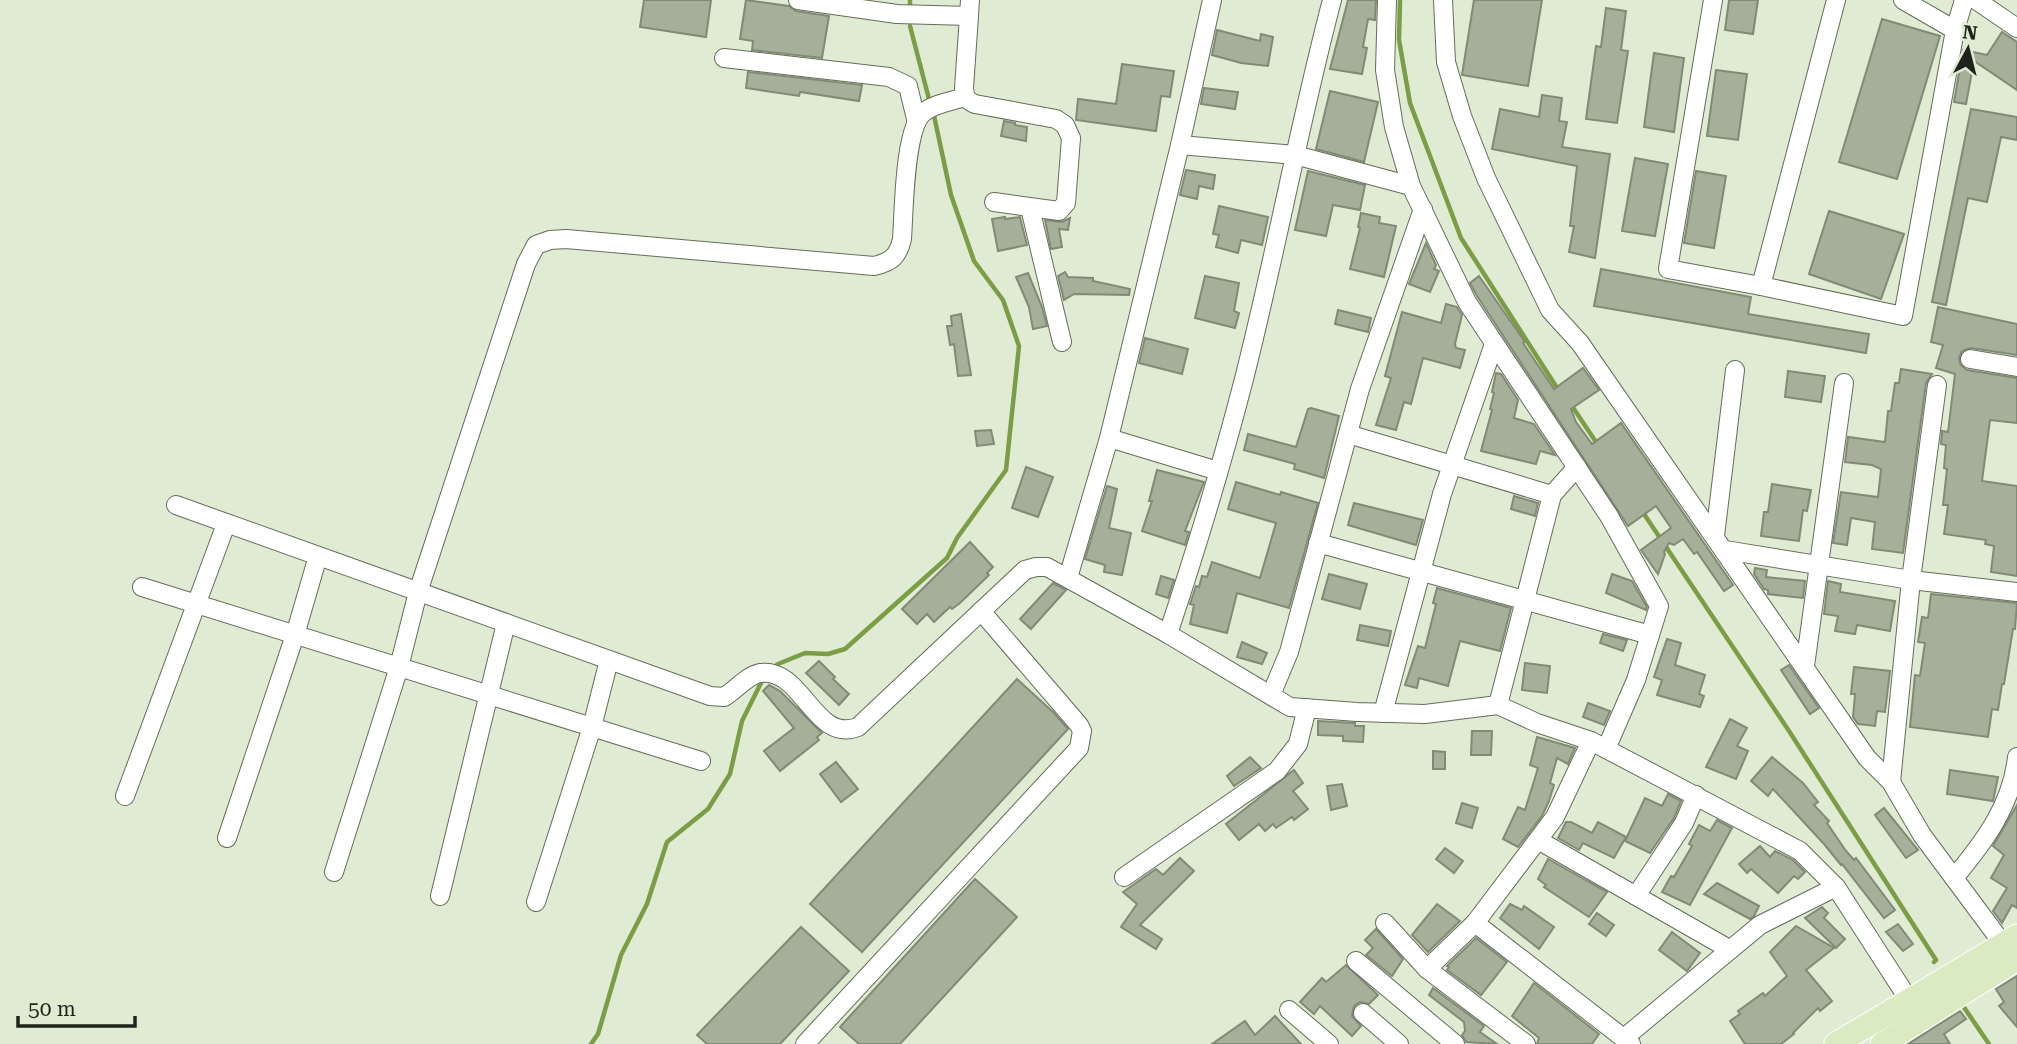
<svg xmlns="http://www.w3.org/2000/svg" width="2017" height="1044" font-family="'Roboto Serif',serif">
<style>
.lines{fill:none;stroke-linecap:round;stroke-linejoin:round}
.stream{stroke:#7b9d45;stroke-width:4.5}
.building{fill:#a5af99;stroke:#808a75;stroke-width:2}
.minor-casing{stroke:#646d59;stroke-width:20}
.major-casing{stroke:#fff;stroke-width:25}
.minor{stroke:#fff;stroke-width:18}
.major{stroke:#daebc2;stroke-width:23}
</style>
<rect width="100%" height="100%" fill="#e0ebd4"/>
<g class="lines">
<!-- stream -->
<g class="stream">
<path d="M910,0v4"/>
<path d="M1400,0l-1,40 11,63 51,135 98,153"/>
<path d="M910,26l20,77"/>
<path d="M1570,403l28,42"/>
<path d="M1642,511l147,220 147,229 -2,2"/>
<path d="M772,669l6,-5 27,-11 23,1 17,-5 102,-91 10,-20 49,-68 13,-124 -16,-46 -29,-39 -23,-66 -18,-84"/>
<path d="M1961,1003l28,41"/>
<path d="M591,1044l7,-10 23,-79 26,-51 20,-62 41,-33 22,-35 12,-53 22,-44"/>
</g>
</g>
<!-- building -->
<g class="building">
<path d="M644,0h67l-5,37 -66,-10z"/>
<path d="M746,0l43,6 7,5 33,5 -7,42 -70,-8 1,-9 -13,-2z"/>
<path d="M1348,0h28l-1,20 -7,-1 -5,28 4,1 -5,26 -32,-5z"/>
<path d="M1474,0h68l-14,86 -66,-11z"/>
<path d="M1729,0h29l-5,34 -28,-4z"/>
<path d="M1606,8l20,3 -5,39 7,1 -11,72 -31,-4 10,-73 5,1z"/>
<path d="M1882,19l58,17 -43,143 -58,-17z"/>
<path d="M1217,30l43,11 1,-7 12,3 -5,29 -27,-3 -29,-8z"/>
<path d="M2002,32l15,10v48l-43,-29 -8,43 -12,-2 9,-52 24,5z"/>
<path d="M1654,53l30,5 -10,74 -30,-5z"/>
<path d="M1122,64l52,7 -4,26 -9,-1 -5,35 -80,-11 2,-21 38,5z"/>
<path d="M1716,70l31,4 -9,66 -31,-4z"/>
<path d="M748,72l114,13 -3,16 -59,-9 -1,4 -53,-8z"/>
<path d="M1204,88l34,4 -3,17 -34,-5z"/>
<path d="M1330,91l48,11 -14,60 -48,-13z"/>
<path d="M1542,95l20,3 -3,23 8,1 -5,25 48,7 -15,104 -26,-6 5,-26h-4l7,-60 -85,-17 8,-40 39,8z"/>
<path d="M1971,109l46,8v23l-16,-3 -14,65 -19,-4 -22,107 -14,-3z"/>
<path d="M1004,121l11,2v2l12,2 -1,14 -25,-5z"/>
<path d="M1635,158l33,6 -13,72 -33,-5z"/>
<path d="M1186,170l29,5 -2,14 -14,-3 -2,13 -17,-4z"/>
<path d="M1308,171l57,14 -5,25 -27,-5 -7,31 -31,-6z"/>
<path d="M1696,171l30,5 -12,72 -30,-5z"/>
<path d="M1219,206l49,11 -6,28 -21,-5 -3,13 -22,-6 3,-12 -6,-1z"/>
<path d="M1829,211l75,23 -23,65 -72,-25z"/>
<path d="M1361,213l19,4 -1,6 17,3 -12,51 -34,-8 10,-41 -2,-1z"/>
<path d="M1005,217v2l15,-2 7,28 -29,6 -6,-32z"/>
<path d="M1070,218l-2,12 -9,-1 3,18 -11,2 -6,-29 17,2z"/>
<path d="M1426,243l10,22 -2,4 5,2 -9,21 -21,-8z"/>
<path d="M1601,269l150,28 -3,17 121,20 -3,19 -272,-47z"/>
<path d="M1065,272l3,5 25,1v3l37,8 -1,6 -55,-1 -10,6 -6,-24z"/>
<path d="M1028,273l14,34 5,19 -14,3 -4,-22 -13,-30z"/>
<path d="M1205,276l34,7 -5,28 5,2 -4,15 -40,-10z"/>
<path d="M1479,276l46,66 -2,1 31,46 29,-21 16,22 -28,19 5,13 16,22 29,-21 112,162 -9,6 -27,-39 -3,2 -11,-15 -9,6 -5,-2 -5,9 1,2 -7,20 -17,-24 30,-22 -15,-22 -28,20 -151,-230 -7,-13z"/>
<path d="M1446,304l11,3 5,8 -7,29 1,4 9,2 -5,18 -37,-10 -12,46 -7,-2 -8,28 -20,-5 15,-47 -6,-2 17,-64 39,11z"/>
<path d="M1938,307l79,17v31l-46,-7 -9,3 -3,7 1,6 7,6 50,8v45l-27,-3 -8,61 35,5v90l-26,-4 3,-26 -9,-2 1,-4 -42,-6 4,-29h-5l4,-36 -3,-1 2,-23 -5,-1 1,-13 6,1 7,-58 -19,-6 7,-23 -12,-3z"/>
<path d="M1338,310l33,8 -3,14 -33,-8z"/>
<path d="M961,314l10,61 -13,1 -4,-32 -4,1 -3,-19h5l-1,-10z"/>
<path d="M1145,338l43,11 -6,25 -43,-11z"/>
<path d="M1901,369l31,5 -6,9 -23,170 -31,-4 3,-27 -24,-4 -4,27 -14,-2 8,-51 37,5 3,-28 -9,-4 -27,-3 3,-25 37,5 3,-31h3l4,-28h4z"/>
<path d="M1788,371l37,5 -4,26 -36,-5z"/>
<path d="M1496,373l5,1 17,26 -4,18 20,6 21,31 -15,-4 -4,13 -55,-13 11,-41 -2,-1 4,-16 -2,-1z"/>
<path d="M1311,408l28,8 -15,62 -30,-9 1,-5 -51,-14 4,-16 48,13 12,-38z"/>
<path d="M991,430l3,14 -17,2 -2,-15z"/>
<path d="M1026,467l27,10 -15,40 -26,-9z"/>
<path d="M1157,470l47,12 -19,49 4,1 -4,13 -43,-14 10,-30h-3z"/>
<path d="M1236,482l44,13 1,-3 37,11 -29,105 -52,-15 -10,40 -37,-9 4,-19 -4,-1 6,-18 3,1 3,-11 5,1 5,-15 48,16 16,-55 -48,-14z"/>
<path d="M1772,484l39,6 -4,21 -4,-1 -4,31 -38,-5 3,-24h4z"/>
<path d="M1107,486l10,3 -8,39 22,5 -9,42 -18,-3 1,-7 -20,-6z"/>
<path d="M1514,496l24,7 -3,13 -24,-7z"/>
<path d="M1354,503l69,17 -7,25 -68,-20z"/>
<path d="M970,542l23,25 -6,6 2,2 -29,28 -8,6 -2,-2 -16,15 -7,-8 -10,10 -15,-15z"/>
<path d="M1755,568l12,2 -1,7 39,4 -2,17 -35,-4v-4l-4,-1 -10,-15z"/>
<path d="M1329,574l38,10 -7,25 -38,-10z"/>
<path d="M1612,574l20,7 15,26 -1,3 -40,-17z"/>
<path d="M1161,576l13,4 -6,18 -12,-4z"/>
<path d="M1828,581l13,3 -1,8 55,9 -5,30 -33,-6 -2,9 -20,-3 3,-15 -14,-2z"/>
<path d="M1053,583l13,7 -35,39 -11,-10z"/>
<path d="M1437,588l74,20 -11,43 -40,-10 -12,45 -29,-8 -2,10 -12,-3 13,-39 7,2 11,-44 -3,-1z"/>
<path d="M1931,594l86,9 -2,26h-2l-9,55h-2l-4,26 -6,-1 -4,28 -78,-10 5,-52 5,1 5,-33 -7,-1 4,-25 6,1z"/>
<path d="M1360,625l31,6 -3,15 -31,-6z"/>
<path d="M1603,634l24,6 -4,11 -23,-8z"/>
<path d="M1667,639l14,4 -6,22 30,10 -6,19 5,2 -4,11 -43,-12 5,-15 -8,-3z"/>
<path d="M1242,642l25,11 -5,11 -25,-7z"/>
<path d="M819,661l16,16 -2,2 16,15 -10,11 -33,-32z"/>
<path d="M1525,663l25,3 -3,27 -25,-3z"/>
<path d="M1789,665l30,43 -9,6 -29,-44z"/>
<path d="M1854,667l36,4 -5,41 -8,-1 -2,15 -17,-2 -5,-7 2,-23h-4z"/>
<path d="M1017,679l37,34 14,16 -206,223 -52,-48z"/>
<path d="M769,685l11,6 42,42 -5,4 2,3 -39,31 -16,-20 30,-23 -31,-37z"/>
<path d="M1588,703l22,8 -6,14 -21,-8z"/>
<path d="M1730,719l17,9 -10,18 11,5 -12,28 -30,-12z"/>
<path d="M1318,721l37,2v3h9l-1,16 -20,-1v-5l-25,-1z"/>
<path d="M1472,731h20l-1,24h-20z"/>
<path d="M1537,737l38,11 -7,16 -11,-6 -7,25 4,2 -5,16 -7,15 -24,31 -15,-8 15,-32 7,3 13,-42 -8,-3z"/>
<path d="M1433,751l12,1v17h-12z"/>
<path d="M1250,757l11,11 -27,18 -7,-10z"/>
<path d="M1772,757l31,26 15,19 -4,3 15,16 -2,2 19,28 8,9 2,-2 39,52 -11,8 -42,-54 -1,1 -17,-21 -51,-55 -5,7 -17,-15z"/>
<path d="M836,762l22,27 -17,13 -21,-28z"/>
<path d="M1294,770l9,13 -10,8 15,18 -14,11 -2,-3 -16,11 -3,-4 -8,7 -6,-7 -20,16 -13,-16z"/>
<path d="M1950,770l48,7 -5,24 -46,-7z"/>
<path d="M1342,784l5,22 -16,4 -4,-24z"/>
<path d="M1668,794l13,7 -7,17 -24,35 -25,-12 20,-43 17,8z"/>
<path d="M1462,803l16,5 -6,20 -16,-5z"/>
<path d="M2017,805v103l-5,-3 -10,18 -9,-12 14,-23 -16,-10 13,-23 -11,-9z"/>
<path d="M1884,808l34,42 -12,8 -31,-43z"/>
<path d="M1717,820l15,8 -42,77 -28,-13 9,-16 3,1 18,-31 -3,-2 10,-19 11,6z"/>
<path d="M1566,822h5l21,11 6,-11 28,15 -12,21 -31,-15 -4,7 -21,-12z"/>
<path d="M1760,846l10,11 5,-6 18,9 12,12 -7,7 -4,-3 -16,17 -27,-24 -4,4 -8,-9z"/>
<path d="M1445,848l18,13 -9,12 -18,-14z"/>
<path d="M1180,858l14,13 -54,54 22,14 -6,10 -35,-22 16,-23 -14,-12 33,-23 7,6z"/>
<path d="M1548,859l59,33 -18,25 -45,-30 2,-2 -8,-6z"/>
<path d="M975,879l42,38 -117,127h-41l-19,-17z"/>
<path d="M1717,883l42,23 -5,10 -4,3 -46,-25z"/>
<path d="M1437,904l23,17 -32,31 -16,-17z"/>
<path d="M1510,904l12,6 2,-4 30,21 -15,22 -39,-31z"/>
<path d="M1822,907l6,6 -4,5 21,21 -9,9 -31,-30z"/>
<path d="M1597,913l17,12 -8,11 -17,-12z"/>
<path d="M1898,924l15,20 -10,7 -17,-19z"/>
<path d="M1796,926l38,22 -28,22 26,31 -12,10 -2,-3 -25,25 1,1 -13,10h-36l-15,-23 10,-7 -2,-3 25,-18 2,3 22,-20 -17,-24z"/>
<path d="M801,927l48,44 -69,73h-73l-10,-9z"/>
<path d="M1376,929l27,30 -11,17 -26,-21 7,-7 -8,-8z"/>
<path d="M1672,932l28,21 -13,18 -28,-21z"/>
<path d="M1476,938l31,24 -26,33 -34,-25 2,-3 -2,-1z"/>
<path d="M1346,965l32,30 -9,9 -9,-2 -6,4 -2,10 9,10 -9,10 -32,-30 -6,8 -14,-12 22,-24 4,4z"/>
<path d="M2017,976v51l-18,-21 5,-4 -8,-13z"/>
<path d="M1534,983l65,51 -7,10h-55l2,-6 -27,-22z"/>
<path d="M1433,988l51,38 -4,6 17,12 -31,-2 -4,-7 3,-4 -1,-9 -35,-27z"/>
<path d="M1960,1011l6,8 -22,15 6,10h-42z"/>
<path d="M1275,1016l26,28h-89l33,-23 10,14z"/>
</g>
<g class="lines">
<!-- minor casing -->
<g class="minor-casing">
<g id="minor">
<path d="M798,0l99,14 72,2 1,-16"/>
<path d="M1387,0l-2,70 9,57 17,59"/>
<path d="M1443,0l3,62 16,54 24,62 64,132 30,33 287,415 24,24 31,53 81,109"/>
<path d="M1713,0l-45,269 93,17"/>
<path d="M1836,0l-75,286 142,30 52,-286 9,-30"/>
<path d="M1903,0l52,30"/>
<path d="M1976,0l41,28"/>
<path d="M969,16l-5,72c1,9 2,12 11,16l81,15 9,6 6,13 -5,65 -7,8 -65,-9"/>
<path d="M724,58l165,19 19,9 8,33"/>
<path d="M1180,145l115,10 116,31 56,116 142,214 50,90 -23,74 -30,69"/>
<path d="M1030,208l32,134"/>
<path d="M1970,359l47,8"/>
<path d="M1348,434l204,61"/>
<path d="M1109,438l109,33"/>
<path d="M176,505l534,191 14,1c12,-7 22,-21 36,-24 43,-6 54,71 98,54l167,-157 11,-3h11l121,67 122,73 67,5 68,2 73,-9 39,18 54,18 209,110 36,36 73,113"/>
<path d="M1715,536l20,-166"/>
<path d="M1318,543l332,92"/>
<path d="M1725,550l186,30 106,12"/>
<path d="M1068,578l41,-140 71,-293 32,-145"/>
<path d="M142,587l559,174"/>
<path d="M1168,634c28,-84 54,-170 76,-255 32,-126 55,-254 88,-379"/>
<path d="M1805,666l39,-283"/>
<path d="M1271,695l18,-43 71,-263 63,-180"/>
<path d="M1498,705l54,-210 25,-28"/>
<path d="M1383,713l59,-219 52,-150"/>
<path d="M1891,782l20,-202 26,-195"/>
<path d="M125,796l101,-272"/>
<path d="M227,838l68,-203 23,-79"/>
<path d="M1538,840l191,109"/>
<path d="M334,872l65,-205 19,-75 108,-328 10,-19 14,-5 16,-1 308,27c17,-4 24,-9 28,-27 2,-26 2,-112 22,-127 10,-8 28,-11 41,-15"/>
<path d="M1124,877l153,-106 21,-27 9,-36"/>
<path d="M1954,878c30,-36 58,-73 63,-121"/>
<path d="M440,896l66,-273"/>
<path d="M1636,896l48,-73 12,-28"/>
<path d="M536,902l56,-175 17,-67"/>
<path d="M1385,923l42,46 99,75"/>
<path d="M1475,923l156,121"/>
<path d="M1356,961l99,83"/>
<path d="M1427,969l48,-46 80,-106 36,-76"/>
<path d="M1289,1010l40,34"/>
<path d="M1363,1013l36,31"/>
<path d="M1624,1038l136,-113 76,-38"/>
<path d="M805,1044l274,-296 3,-17 -3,-6 -98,-114"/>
</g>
</g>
<!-- major casing -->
<g class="major-casing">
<g id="major">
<path d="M1836,1044l181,-108"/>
<path d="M1882,1044l135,-85"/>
</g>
</g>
<!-- minor -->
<use href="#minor" class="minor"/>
<!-- major -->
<use href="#major" class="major"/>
</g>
<!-- north arrow -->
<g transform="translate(1968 49) rotate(7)" stroke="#e0ebd4" stroke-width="5" paint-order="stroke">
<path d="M0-5L12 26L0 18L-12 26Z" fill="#1f231b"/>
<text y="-10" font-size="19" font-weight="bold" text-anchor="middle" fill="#1f231b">N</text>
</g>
<!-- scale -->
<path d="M18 1016v10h117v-10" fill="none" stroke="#1f231b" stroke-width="3.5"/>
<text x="28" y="1016" font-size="21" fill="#1f231b" stroke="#e0ebd4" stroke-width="5" paint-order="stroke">50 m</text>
</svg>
